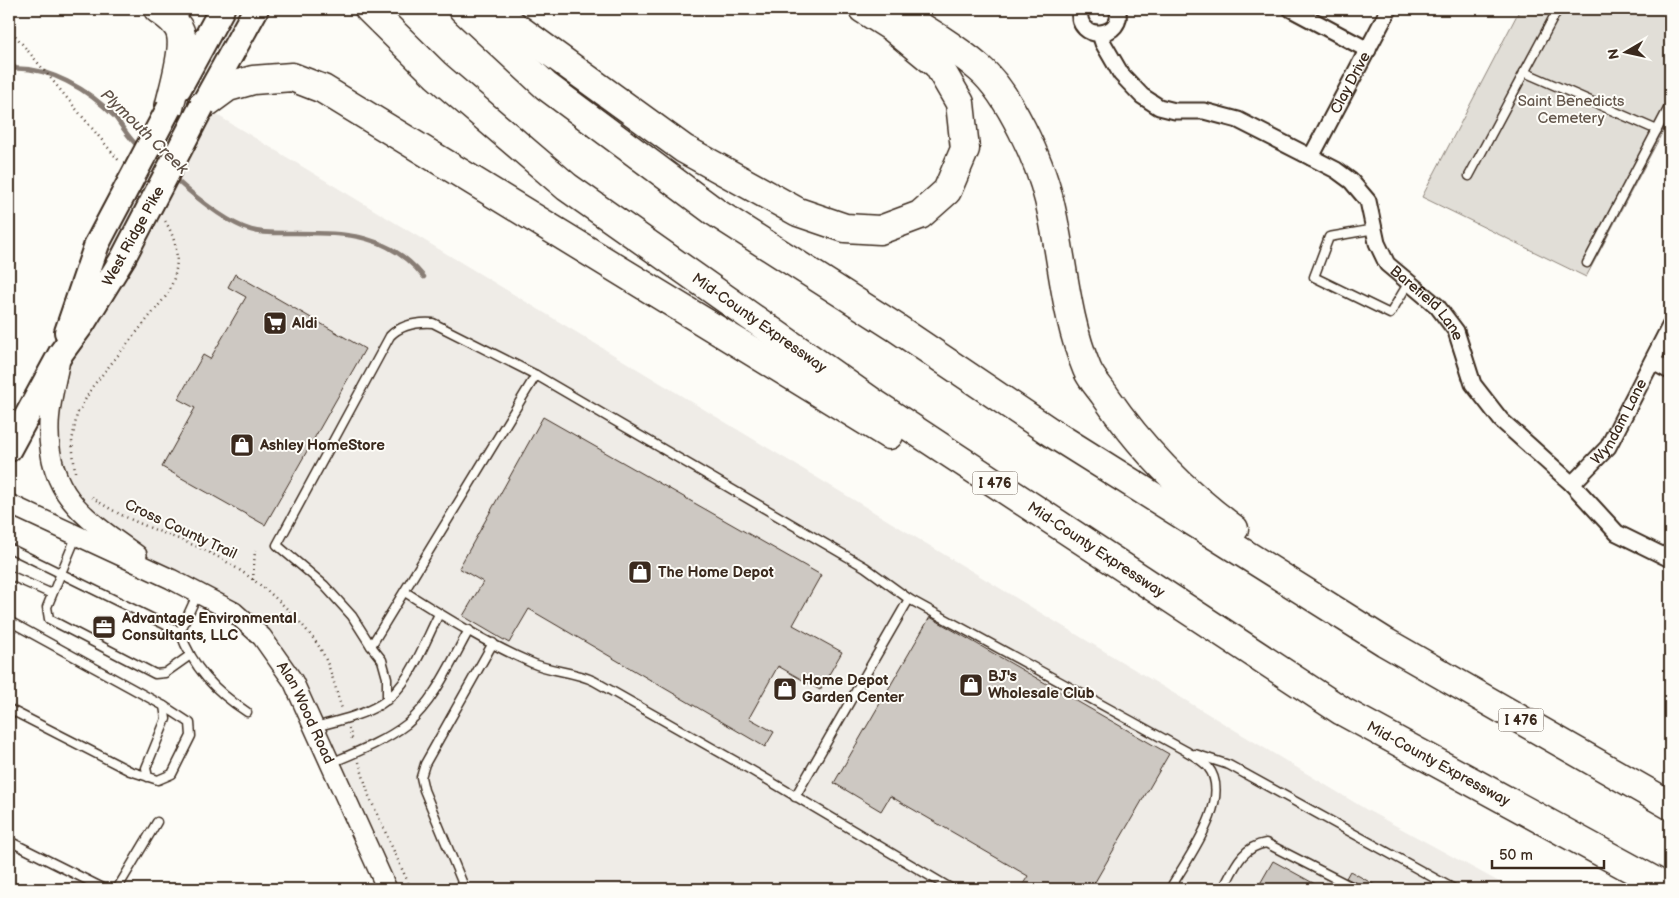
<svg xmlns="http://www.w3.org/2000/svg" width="1679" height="898" font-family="'Balsamiq Sans',sans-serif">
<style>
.built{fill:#efece7}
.green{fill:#e1ded7;stroke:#8e847a}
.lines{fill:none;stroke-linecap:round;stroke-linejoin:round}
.stream{stroke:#887d74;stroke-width:4.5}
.building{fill:#cdc8c2;stroke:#3b2a1e}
.service-casing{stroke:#3b2a1e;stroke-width:11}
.minor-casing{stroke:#3b2a1e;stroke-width:19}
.tertiary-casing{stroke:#3b2a1e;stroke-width:22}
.primary-casing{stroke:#3b2a1e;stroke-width:28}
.motorway-casing{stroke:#3b2a1e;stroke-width:31}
.path{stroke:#3b2a1e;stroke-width:2.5;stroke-dasharray:1 4;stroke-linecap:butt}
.service{stroke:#fdfcf7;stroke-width:8}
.minor{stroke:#fdfcf7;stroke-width:15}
.tertiary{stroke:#fdfcf7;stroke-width:19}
.primary{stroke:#fdfcf7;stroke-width:24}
.motorway{stroke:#fdfcf7;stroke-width:28}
.primary-bridge-casing{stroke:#3b2a1e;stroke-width:28;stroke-linecap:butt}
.primary-bridge{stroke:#fdfcf7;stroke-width:24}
.labels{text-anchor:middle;stroke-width:4;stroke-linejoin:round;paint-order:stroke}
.shield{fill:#fdfcf7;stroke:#75695f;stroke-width:1}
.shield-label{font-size:14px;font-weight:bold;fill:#3b2a1e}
.street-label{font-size:15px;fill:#3b2a1e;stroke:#fdfcf7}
.park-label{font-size:15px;fill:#64574c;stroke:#fdfcf7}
.poi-label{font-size:15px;font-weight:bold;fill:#3b2a1e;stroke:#fdfcf7;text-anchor:start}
.water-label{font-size:16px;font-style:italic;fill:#615349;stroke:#fdfcf7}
</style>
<rect width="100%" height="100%" fill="#fdfcf7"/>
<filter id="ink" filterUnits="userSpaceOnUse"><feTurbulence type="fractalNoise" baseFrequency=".02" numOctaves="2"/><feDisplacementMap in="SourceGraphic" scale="10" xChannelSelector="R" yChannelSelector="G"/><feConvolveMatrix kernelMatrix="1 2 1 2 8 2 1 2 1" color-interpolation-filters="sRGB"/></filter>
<g filter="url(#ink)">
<!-- built -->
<path class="built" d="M202,106l1165,704 145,79h-1125l-125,-252 -91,-58 -74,-53 -43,-55 7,-118z"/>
<!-- green -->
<path class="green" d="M1520,9h150v109l-84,159 -164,-80z"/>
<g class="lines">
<!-- stream -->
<g class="stream">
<path d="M9,61l6,7"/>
<path d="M9,69c39,-4 80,21 106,48 8,10 14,22 24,30"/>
<path d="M173,177c20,18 54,46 78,53 13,4 32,3 45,3 52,0 93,1 128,44"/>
</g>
</g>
<!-- building -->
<g class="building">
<path d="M235,274l130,75 -100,176 -103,-58 33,-59 -17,-9 25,-44 7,4 36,-62 -18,-10z"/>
<path d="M543,417l278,158 -28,50 49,27 -22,38 -42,-24 -29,52 25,14 -9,15 -236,-138 -20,34 -46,-27 20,-34 -24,-14z"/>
<path d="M930,617l239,137 -78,135h-71l8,-13 -138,-80 -9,15 -47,-28z"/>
<path d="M1273,861l51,28h-67z"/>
<path d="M1350,871l32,18h-20l-3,-5 -13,-6z"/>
</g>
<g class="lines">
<!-- service casing -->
<g class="service-casing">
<g id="service">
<path d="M1524,72l133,58"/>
<path d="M1469,176l89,-167"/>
<path d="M1375,229l-46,8 -15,40 76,37 19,-32"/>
<path d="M1587,263l83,-158"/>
<path d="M76,537l-29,70 2,12 106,55 10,-1 24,-17"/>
<path d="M9,548l171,84 18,-39"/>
<path d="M9,575l43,19"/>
<path d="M405,592c41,26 83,52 127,71 20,9 42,8 62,18l157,89 201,119"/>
<path d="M9,621l155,85"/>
<path d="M180,632c13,36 35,59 67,80"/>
<path d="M371,646l165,-271"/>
<path d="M387,700v-22l-5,-18 -11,-14 -19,-30 -28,-31 -47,-40 113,-209c12,-12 27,-14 43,-13l103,52 329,192 44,32"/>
<path d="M9,709l121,62 28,9 14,-6 19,-38 -1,-13 -26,-17 2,13 -20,49 2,9"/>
<path d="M315,727c22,-6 46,-11 66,-23 29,-18 43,-61 58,-90"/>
<path d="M1195,754l34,11 225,124"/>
<path d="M331,763c26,-11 54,-22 76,-39 28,-24 44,-62 62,-94"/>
<path d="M795,797l114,-198 277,152c8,5 16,9 22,16 26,32 -22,93 -38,122"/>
<path d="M9,841l96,48"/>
<path d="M117,889l40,-67"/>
<path d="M465,889l-41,-99 -3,-13 4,-13 68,-121"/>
<path d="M1223,889c11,-20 18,-42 43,-46l90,46"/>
</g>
</g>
<!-- minor casing -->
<g class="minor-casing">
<g id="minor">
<path d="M1080,9c-5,36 47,28 37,0"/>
<path d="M1291,9l77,41"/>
<path id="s1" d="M1100,34l3,9 18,31 21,22 17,11 16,4h29l34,9 98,50 15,11 17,20 9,42 10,21 50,42 19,25 17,53 28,36 71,64 45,49 53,26"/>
<path id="s2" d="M1311,157l78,-148"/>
<path d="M1653,362l17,9"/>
<path id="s3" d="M1572,484l36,-37 62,-121"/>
</g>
</g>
<!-- tertiary casing -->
<g class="tertiary-casing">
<g id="tertiary">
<path d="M59,365c-4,20 -10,41 -10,61 -2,69 37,93 88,129"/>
<path id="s4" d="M9,504l162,75 63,33 28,25 31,44 94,208"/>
</g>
</g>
<!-- primary casing -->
<g class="primary-casing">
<g id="primary">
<path d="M179,88l43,-79"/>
<path d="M203,105l53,-96"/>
<path d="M67,332l30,-88"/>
<path d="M9,449l52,-96 22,-30 40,-65"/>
</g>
</g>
<!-- motorway casing -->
<g class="motorway-casing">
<g id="motorway">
<path d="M158,9c9,6 21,14 23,26 4,17 -8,55 -12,73"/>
<path id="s5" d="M369,9l67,66 131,112 305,215 470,309 327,178"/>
<path d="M463,9l83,77 169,126 180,115 157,106 333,209 285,163"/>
<path d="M491,9l193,140 114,63 47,16 35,2 40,-15 27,-24 18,-42 -5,-46 -22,-38 -45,-37 -30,-19"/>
<path d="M891,9c30,18 61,36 88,59 30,25 61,94 70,132 14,56 15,114 38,169 4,10 13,19 19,28 35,51 78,95 128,132"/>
<path d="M202,106l26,-19 25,-7 39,-3 31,12 566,346"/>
</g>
</g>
<!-- path -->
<g class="path">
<path d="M9,28l111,134"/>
<path d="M75,472l-3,-31 5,-27 16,-28 74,-91c14,-27 13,-50 -3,-76"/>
<path d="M92,497c31,23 71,35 106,50 45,20 92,58 120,98 12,18 17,43 24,64"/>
<path d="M253,580l2,-30"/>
<path d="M349,728l4,14"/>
<path d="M359,762l10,34 42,93"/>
</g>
<!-- service -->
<use href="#service" class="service"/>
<!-- minor -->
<use href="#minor" class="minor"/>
<!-- tertiary -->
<use href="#tertiary" class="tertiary"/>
<!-- primary -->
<use href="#primary" class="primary"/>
<!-- motorway -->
<use href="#motorway" class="motorway"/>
<!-- primary-bridge casing -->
<g class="primary-bridge-casing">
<g id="primary-bridge">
<path d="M97,244l72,-136"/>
<path d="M123,258l79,-152"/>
</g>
</g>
<!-- primary-bridge -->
<use href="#primary-bridge" class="primary-bridge"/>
</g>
</g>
<!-- icons -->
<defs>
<g id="supermarket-square" transform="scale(1.25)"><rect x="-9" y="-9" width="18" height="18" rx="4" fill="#3b2a1e" stroke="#fdfcf7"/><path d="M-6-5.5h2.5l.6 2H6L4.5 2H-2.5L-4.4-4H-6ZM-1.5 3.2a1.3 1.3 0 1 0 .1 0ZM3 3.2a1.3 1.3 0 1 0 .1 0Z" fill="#fff"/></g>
<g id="shop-square" transform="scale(1.25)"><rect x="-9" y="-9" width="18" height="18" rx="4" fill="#3b2a1e" stroke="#fdfcf7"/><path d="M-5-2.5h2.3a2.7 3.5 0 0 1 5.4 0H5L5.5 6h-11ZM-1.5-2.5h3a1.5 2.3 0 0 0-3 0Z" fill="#fff"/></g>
<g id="office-square" transform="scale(1.25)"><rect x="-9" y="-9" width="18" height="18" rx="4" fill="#3b2a1e" stroke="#fdfcf7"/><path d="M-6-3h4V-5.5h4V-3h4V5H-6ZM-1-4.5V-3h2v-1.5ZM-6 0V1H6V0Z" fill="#fff"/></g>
</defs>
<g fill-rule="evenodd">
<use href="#supermarket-square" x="275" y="323"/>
<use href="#shop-square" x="242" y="445"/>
<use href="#shop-square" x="640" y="572"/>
<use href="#office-square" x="104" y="627"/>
<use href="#shop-square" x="971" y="685"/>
<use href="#shop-square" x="785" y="689"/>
</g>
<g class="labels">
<!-- shield labels -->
<g class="shield">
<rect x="972.5" y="471.5" width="45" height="23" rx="4"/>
<rect x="1498.5" y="708.5" width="45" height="23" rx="4"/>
</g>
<g class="shield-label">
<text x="995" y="488">I 476</text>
<text x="1521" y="725">I 476</text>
</g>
<!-- street labels -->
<g class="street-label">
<text dy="5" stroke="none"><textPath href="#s2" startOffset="84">Clay Drive</textPath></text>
<text transform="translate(133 236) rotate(-61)" y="5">West Ridge Pike</text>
<text dy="5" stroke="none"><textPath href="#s1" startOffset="454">Barefield Lane</textPath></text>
<text dy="5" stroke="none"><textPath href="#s5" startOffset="502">Mid-County Expressway</textPath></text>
<text dy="5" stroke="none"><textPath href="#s3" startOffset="79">Wyndam Lane</textPath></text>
<text transform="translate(181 529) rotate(25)" y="5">Cross County Trail</text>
<text dy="5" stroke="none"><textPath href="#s5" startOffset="908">Mid-County Expressway</textPath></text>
<text dy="5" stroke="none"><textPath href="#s4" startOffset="375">Alan Wood Road</textPath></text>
<text dy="5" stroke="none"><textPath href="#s5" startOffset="1312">Mid-County Expressway</textPath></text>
</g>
<!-- park labels -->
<g class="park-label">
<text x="1571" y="106">Saint Benedicts<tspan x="1571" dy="17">Cemetery</tspan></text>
</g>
<!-- poi labels -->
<g class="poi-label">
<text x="292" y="328">Aldi</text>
<text x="260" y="450">Ashley HomeStore</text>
<text x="658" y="577">The Home Depot</text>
<text x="122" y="623">Advantage Environmental<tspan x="122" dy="17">Consultants, LLC</tspan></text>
<text x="988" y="681">BJ's<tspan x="988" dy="17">Wholesale Club</tspan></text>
<text x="802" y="685">Home Depot<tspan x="802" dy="17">Garden Center</tspan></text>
</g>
<!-- water labels -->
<g class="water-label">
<text transform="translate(145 131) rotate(44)" y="6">Plymouth Creek</text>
</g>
</g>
<!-- margin -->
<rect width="1679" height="898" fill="none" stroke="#fdfcf7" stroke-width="30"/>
<rect x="15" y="15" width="1649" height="868" fill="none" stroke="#3b2a1e" stroke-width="2" filter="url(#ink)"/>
<!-- north arrow -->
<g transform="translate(1626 52) rotate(261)" stroke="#fdfcf7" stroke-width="4" paint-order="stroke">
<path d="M0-4L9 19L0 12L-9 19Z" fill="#3b2a1e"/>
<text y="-8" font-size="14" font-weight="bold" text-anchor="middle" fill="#3b2a1e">N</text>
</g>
<!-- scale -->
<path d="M1492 860v8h112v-8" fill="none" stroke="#3b2a1e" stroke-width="2.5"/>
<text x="1499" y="860" font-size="15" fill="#3b2a1e" stroke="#fdfcf7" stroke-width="4" paint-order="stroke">50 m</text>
</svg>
